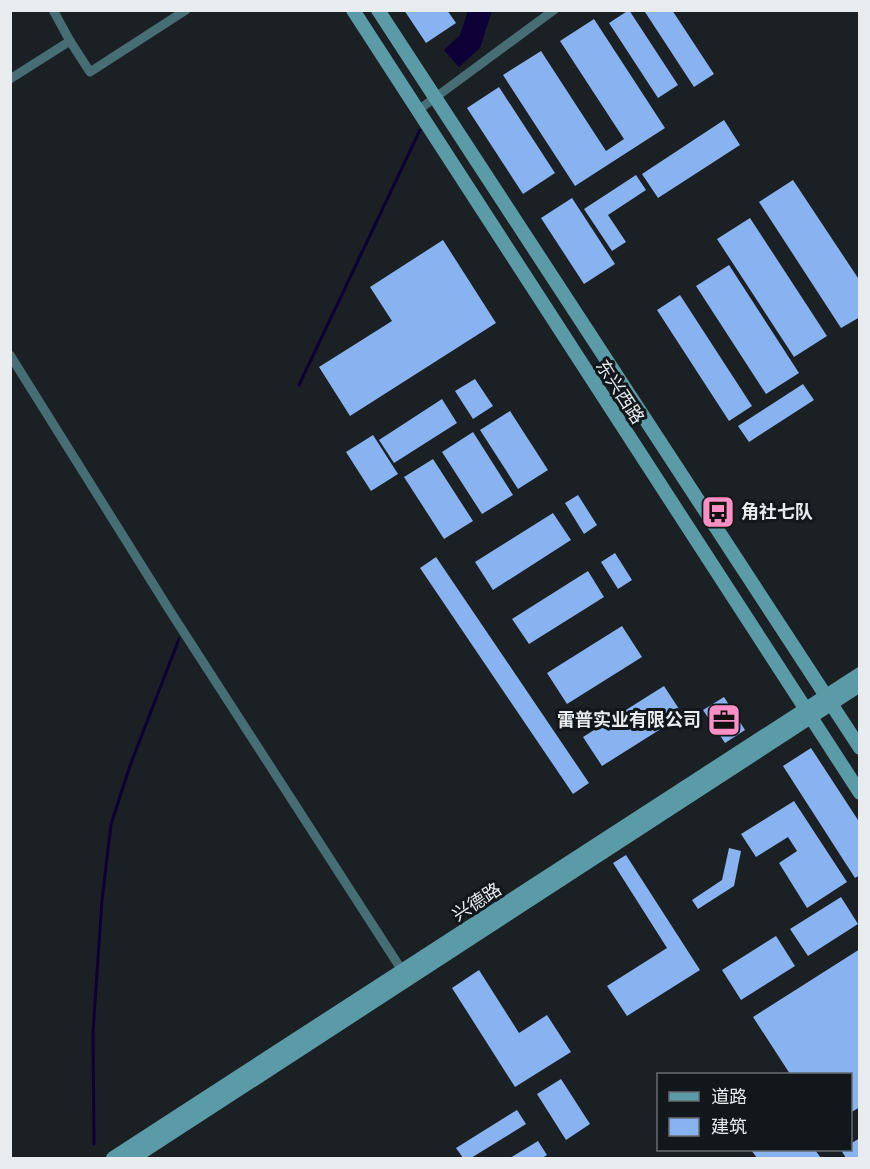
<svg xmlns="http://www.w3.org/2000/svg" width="870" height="1169" font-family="Cabin,'Noto Sans SC',sans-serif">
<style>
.water{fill:#0c0036}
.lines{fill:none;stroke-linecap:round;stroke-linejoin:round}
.stream{stroke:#0c0036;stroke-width:3}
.building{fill:#89b2f0}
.street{stroke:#476e75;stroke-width:9}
.secondary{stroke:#5b9aa7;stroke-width:14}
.labels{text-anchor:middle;stroke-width:6;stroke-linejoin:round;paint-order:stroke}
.street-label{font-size:18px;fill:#e8ecef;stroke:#11171b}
.poi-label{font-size:18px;font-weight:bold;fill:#e8ecef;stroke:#11171b;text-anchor:start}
</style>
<rect width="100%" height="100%" fill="#1a2024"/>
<!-- water -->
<path class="water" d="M468,11h24l-12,37 -21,19 -15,-17 16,-15z"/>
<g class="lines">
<!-- stream -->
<g class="stream">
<path d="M299,385l121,-255"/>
<path d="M94,1144l-1,-112 9,-132 9,-76 20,-61 48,-124"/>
</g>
</g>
<!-- building -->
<g class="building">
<path d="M404,10h43l9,13 -30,20z"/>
<path d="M629,10l49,75 -20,13 -49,-75z"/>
<path d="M647,10h25l42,64 -20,13 -49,-75z"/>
<path d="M594,19l71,109 -90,58 -72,-111 38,-24 65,100 18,-12 -64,-98z"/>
<path d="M499,87l56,86 -32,21 -56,-86z"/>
<path d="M724,120l16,25 -82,53 -16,-24z"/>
<path d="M636,175l10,15 -38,25 18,27 -14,9 -28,-42z"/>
<path d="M793,180l67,101v36l-19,11 -82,-126z"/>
<path d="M572,198l43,66 -31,20 -43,-66z"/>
<path d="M750,218l77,118 -33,21 -77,-118z"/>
<path d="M443,240l53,83 -146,93 -31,-49 73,-46 -22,-34z"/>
<path d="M729,265l70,108 -33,21 -70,-108z"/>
<path d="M680,295l72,111 -23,15 -72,-111z"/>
<path d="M475,379l18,27 -20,13 -18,-28z"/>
<path d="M803,384l11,16 -65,42 -11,-16z"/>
<path d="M442,399l15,24 -63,40 -15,-23z"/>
<path d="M510,411l38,59 -30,19 -38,-59z"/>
<path d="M473,432l40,63 -31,19 -40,-62z"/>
<path d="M373,435l25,39 -27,17 -25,-39z"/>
<path d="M433,459l40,62 -29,18 -40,-62z"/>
<path d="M578,495l19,30 -13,9 -19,-31z"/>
<path d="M553,513l18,27 -78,50 -18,-28z"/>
<path d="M615,553l17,27 -14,9 -17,-27z"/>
<path d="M436,557l153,226 -16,11 -153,-226z"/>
<path d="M588,571l16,26 -75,47 -17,-25z"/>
<path d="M622,626l20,31 -75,47 -20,-31z"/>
<path d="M664,686l19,29 -81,51 -19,-29z"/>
<path d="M724,697l21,33 -20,13 -22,-33z"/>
<path d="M811,748l49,75v52l-5,3 -72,-112z"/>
<path d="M794,801l53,81 -40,26 -28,-45 18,-12 -9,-14 -32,20 -15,-23z"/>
<path d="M729,848l12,3 -7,35 -36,23 -6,-9 30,-20z"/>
<path d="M626,855l74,115 -73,46 -20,-30 60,-38 -54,-85z"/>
<path d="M841,897l17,27 -50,32 -18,-27z"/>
<path d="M776,936l19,30 -54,34 -19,-30z"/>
<path d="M860,949v158l-10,6v-39h-60l-37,-57z"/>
<path d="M479,970l40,63 28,-18 24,37 -56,35 -63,-99z"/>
<path d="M561,1079l29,45 -24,16 -29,-46z"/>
<path d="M517,1110l9,14 -55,34h-8l-7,-10z"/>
<path d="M860,1138v20h-14l-5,-8h9v-6z"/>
<path d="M538,1141l9,14 -5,3h-32z"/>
<path d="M751,1150h64l6,8h-64z"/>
</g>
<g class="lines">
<!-- street -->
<g class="street">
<path d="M53,10l17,31"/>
<path d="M10,79l60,-38 20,31 96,-62"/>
<path d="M417,111l137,-101"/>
<path d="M10,355l160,256 235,364"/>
</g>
<!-- secondary -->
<g class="secondary">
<path d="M353,10l507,783"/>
<path d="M378,10l482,738"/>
<path d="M113,1158l747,-484"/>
<path d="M133,1158l727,-473"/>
</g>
</g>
<!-- icons -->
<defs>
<g id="bus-square" transform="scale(1.725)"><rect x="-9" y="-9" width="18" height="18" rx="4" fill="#fc8fc3" stroke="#11171b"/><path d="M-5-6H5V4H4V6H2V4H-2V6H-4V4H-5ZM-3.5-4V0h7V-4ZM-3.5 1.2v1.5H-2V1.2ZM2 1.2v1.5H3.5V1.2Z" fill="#111"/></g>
<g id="office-square" transform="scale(1.725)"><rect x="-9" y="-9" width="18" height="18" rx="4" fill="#fc8fc3" stroke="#11171b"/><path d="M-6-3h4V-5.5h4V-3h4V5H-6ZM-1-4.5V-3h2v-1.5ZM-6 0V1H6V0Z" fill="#111"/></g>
</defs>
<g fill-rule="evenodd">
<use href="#bus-square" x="718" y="512"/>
<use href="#office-square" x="724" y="720"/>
</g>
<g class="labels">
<!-- street labels -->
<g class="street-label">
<text transform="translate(620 392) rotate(57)" y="6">东兴西路</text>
<text transform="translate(477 902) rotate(-33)" y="6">兴德路</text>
</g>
<!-- poi labels -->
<g class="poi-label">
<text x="741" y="518">角社七队</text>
<text x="701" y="726" text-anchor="end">雷普实业有限公司</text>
</g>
</g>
<!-- border -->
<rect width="870" height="1169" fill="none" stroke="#e8ecef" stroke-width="24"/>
<!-- legend -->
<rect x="657" y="1073" width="195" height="78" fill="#11171b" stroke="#676c70" stroke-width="1.5"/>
<rect x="669" y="1092" width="30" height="9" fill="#5b9aa7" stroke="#676c70" stroke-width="1.5"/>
<text x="711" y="1103" font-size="18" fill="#e8ecef">道路</text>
<rect x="669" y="1118" width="30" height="18" fill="#89b2f0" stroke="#676c70" stroke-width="1.5"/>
<text x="711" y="1133" font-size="18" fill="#e8ecef">建筑</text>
</svg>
